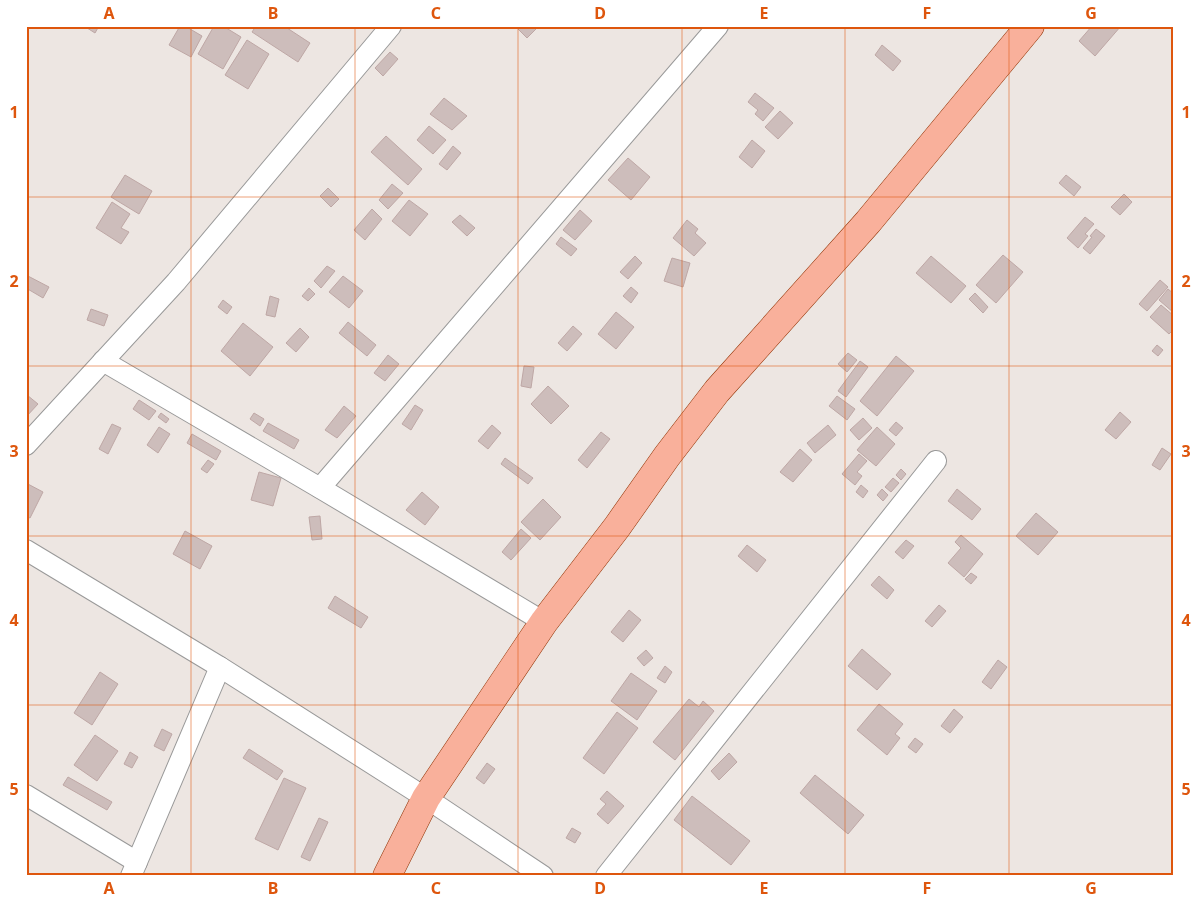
<svg xmlns="http://www.w3.org/2000/svg" width="1200" height="902" font-family="'Noto Sans',sans-serif">
<style>
.building{fill:#cdbdbb;stroke:#bea7a5}
.lines{fill:none;stroke-linecap:round;stroke-linejoin:round}
.minor-casing{stroke:#999;stroke-width:22}
.primary-casing{stroke:#913203;stroke-width:29}
.minor{stroke:#fff;stroke-width:20}
.primary{stroke:#f9b09b;stroke-width:28}
.grid{fill:none;stroke:#de560d;stroke-width:1;stroke-opacity:0.55}
.neatline{fill:none;stroke:#de560d;stroke-width:2}
.grid-label{font-size:16px;text-anchor:middle;font-weight:bold;fill:#de560d}
</style>
<rect width="100%" height="100%" fill="#ede6e2"/>
<!-- building -->
<g class="building">
<path d="M84,26h15l-4,7z"/>
<path d="M180,26h5l17,10 -11,21 -22,-12z"/>
<path d="M214,26h9l18,11 -18,32 -25,-15z"/>
<path d="M256,26h28l26,17 -12,19 -46,-30z"/>
<path d="M515,26h19l2,3 -9,9z"/>
<path d="M1092,26h29l-26,30 -16,-15z"/>
<path d="M247,40l22,14 -21,35 -23,-14z"/>
<path d="M882,45l19,16 -8,10 -18,-16z"/>
<path d="M390,52l8,7 -15,17 -8,-8z"/>
<path d="M755,93l19,15 -11,13 -8,-7 3,-4 -10,-8z"/>
<path d="M444,98l23,18 -15,14 -22,-16z"/>
<path d="M780,111l13,12 -15,16 -13,-12z"/>
<path d="M429,126l17,14 -13,14 -16,-14z"/>
<path d="M386,136l36,33 -14,16 -37,-33z"/>
<path d="M752,140l13,11 -13,17 -13,-11z"/>
<path d="M453,146l8,7 -14,17 -8,-6z"/>
<path d="M628,158l22,19 -19,23 -23,-20z"/>
<path d="M125,175l27,16 -13,23 -28,-17z"/>
<path d="M1066,175l15,12 -7,9 -15,-13z"/>
<path d="M392,184l11,9 -15,16 -9,-9z"/>
<path d="M328,188l11,11 -8,8 -11,-11z"/>
<path d="M1124,194l8,8 -12,13 -9,-8z"/>
<path d="M409,200l19,14 -18,22 -18,-15z"/>
<path d="M112,202l18,12 -9,14 8,4 -8,12 -25,-16z"/>
<path d="M372,209l10,10 -17,21 -11,-10z"/>
<path d="M580,210l12,11 -17,19 -12,-10z"/>
<path d="M460,215l15,13 -8,8 -15,-14z"/>
<path d="M1085,217l9,7 -9,10 3,2 -10,12 -11,-10z"/>
<path d="M687,220l11,9 -3,4 11,10 -12,13 -21,-18z"/>
<path d="M1096,229l9,7 -15,18 -7,-6 9,-11 -2,-1z"/>
<path d="M561,237l16,12 -6,7 -15,-12z"/>
<path d="M1003,255l20,17 -27,31 -20,-18z"/>
<path d="M635,256l7,7 -14,16 -8,-7z"/>
<path d="M931,256l35,30 -15,17 -35,-30z"/>
<path d="M672,258l18,5 -7,24 -19,-6z"/>
<path d="M327,266l8,5 -14,17 -7,-7z"/>
<path d="M26,275l23,12 -6,11 -17,-10z"/>
<path d="M343,276l20,15 -14,17 -20,-16z"/>
<path d="M1160,280l8,7 -21,24 -8,-7z"/>
<path d="M631,287l7,6 -7,10 -8,-7z"/>
<path d="M309,288l6,6 -7,7 -6,-5z"/>
<path d="M1168,289l6,5v19l-15,-13z"/>
<path d="M975,293l13,14 -5,6 -14,-14z"/>
<path d="M270,296l9,3 -4,18 -9,-2z"/>
<path d="M223,300l9,7 -5,7 -9,-7z"/>
<path d="M1161,305l13,11v13l-5,5 -19,-17z"/>
<path d="M91,309l17,6 -4,11 -17,-6z"/>
<path d="M616,312l18,15 -18,22 -18,-15z"/>
<path d="M348,322l28,23 -9,11 -28,-23z"/>
<path d="M243,323l30,24 -23,29 -29,-25z"/>
<path d="M573,326l9,8 -15,17 -9,-8z"/>
<path d="M300,328l9,9 -13,15 -10,-9z"/>
<path d="M1157,345l6,5 -5,6 -6,-5z"/>
<path d="M848,353l9,7 -10,12 -9,-8z"/>
<path d="M388,355l11,9 -14,17 -11,-8z"/>
<path d="M896,356l18,15 -37,45 -17,-15z"/>
<path d="M860,361l8,6 -22,30 -8,-6z"/>
<path d="M524,366l10,1 -3,21 -10,-2z"/>
<path d="M548,386l21,20 -18,18 -20,-20z"/>
<path d="M27,395l11,9 -12,13v-21z"/>
<path d="M837,396l18,13 -8,11 -18,-14z"/>
<path d="M139,400l17,11 -7,9 -16,-11z"/>
<path d="M415,405l8,5 -12,20 -9,-6z"/>
<path d="M344,406l12,10 -19,22 -12,-8z"/>
<path d="M1120,412l11,10 -15,17 -11,-9z"/>
<path d="M161,413l8,6 -3,4 -8,-6z"/>
<path d="M254,413l10,6 -4,7 -10,-7z"/>
<path d="M863,418l9,10 -13,12 -9,-10z"/>
<path d="M896,422l7,6 -7,8 -7,-6z"/>
<path d="M268,423l31,17 -5,9 -31,-18z"/>
<path d="M112,424l9,4 -13,26 -9,-5z"/>
<path d="M492,425l9,8 -13,16 -10,-8z"/>
<path d="M828,425l8,10 -21,18 -8,-10z"/>
<path d="M159,427l11,7 -12,19 -11,-8z"/>
<path d="M877,427l18,17 -19,22 -19,-16z"/>
<path d="M601,432l9,7 -23,29 -9,-8z"/>
<path d="M192,434l29,17 -5,9 -29,-17z"/>
<path d="M1162,448l9,6 -11,16 -8,-5z"/>
<path d="M800,449l12,11 -19,22 -13,-10z"/>
<path d="M859,454l8,7 -10,11 5,4 -7,9 -13,-11z"/>
<path d="M505,458l28,20 -5,6 -27,-20z"/>
<path d="M208,460l6,4 -7,9 -6,-4z"/>
<path d="M901,469l5,5 -5,6 -5,-5z"/>
<path d="M259,472l22,6 -8,28 -22,-6z"/>
<path d="M893,478l6,5 -8,9 -6,-5z"/>
<path d="M26,483l17,9 -13,26 -4,-2v-15l2,-3 -2,-1z"/>
<path d="M861,485l7,6 -5,7 -7,-6z"/>
<path d="M882,489l6,6 -5,6 -6,-6z"/>
<path d="M957,489l24,20 -9,11 -24,-19z"/>
<path d="M422,492l17,15 -14,18 -19,-15z"/>
<path d="M543,499l18,18 -21,23 -19,-18z"/>
<path d="M1036,513l22,19 -20,23 -22,-19z"/>
<path d="M320,516l2,23 -10,1 -3,-23z"/>
<path d="M521,529l10,9 -20,22 -9,-8z"/>
<path d="M185,531l27,15 -12,23 -27,-15z"/>
<path d="M961,535l22,19 -19,23 -16,-14 13,-15 -6,-6z"/>
<path d="M906,540l8,6 -11,13 -8,-7z"/>
<path d="M747,545l19,15 -9,12 -19,-16z"/>
<path d="M971,573l6,4 -6,7 -6,-5z"/>
<path d="M879,576l15,14 -7,9 -16,-14z"/>
<path d="M335,596l33,21 -7,11 -33,-20z"/>
<path d="M939,605l7,6 -14,16 -7,-6z"/>
<path d="M629,610l12,10 -18,22 -12,-10z"/>
<path d="M862,649l29,25 -14,16 -29,-24z"/>
<path d="M646,650l7,8 -9,8 -7,-8z"/>
<path d="M998,660l9,7 -16,22 -9,-7z"/>
<path d="M665,666l7,6 -7,11 -8,-5z"/>
<path d="M100,672l18,12 -26,41 -18,-12z"/>
<path d="M631,673l26,18 -20,29 -26,-19z"/>
<path d="M689,699l10,8 4,-6 11,10 -39,49 -22,-18z"/>
<path d="M879,704l24,20 -8,10 5,4 -13,17 -30,-25z"/>
<path d="M954,709l9,8 -13,16 -9,-7z"/>
<path d="M617,712l21,16 -34,46 -21,-16z"/>
<path d="M162,729l10,5 -8,17 -10,-5z"/>
<path d="M95,735l23,16 -21,30 -23,-16z"/>
<path d="M915,738l8,6 -7,9 -8,-6z"/>
<path d="M249,749l34,22 -6,9 -34,-22z"/>
<path d="M130,752l8,5 -6,11 -8,-4z"/>
<path d="M729,753l8,9 -18,18 -8,-9z"/>
<path d="M487,763l8,6 -11,15 -8,-6z"/>
<path d="M815,775l49,40 -16,19 -48,-41z"/>
<path d="M68,777l44,25 -5,8 -44,-25z"/>
<path d="M284,778l22,10 -28,62 -23,-11z"/>
<path d="M607,791l17,15 -16,18 -11,-10 9,-10 -6,-5z"/>
<path d="M692,796l58,45 -19,24 -57,-45z"/>
<path d="M319,818l9,4 -18,39 -9,-4z"/>
<path d="M572,828l9,5 -6,10 -9,-5z"/>
</g>
<g class="lines">
<!-- minor casing -->
<g class="minor-casing">
<g id="minor">
<path d="M103,361l217,127 224,134"/>
<path d="M26,445l150,-163 215,-256"/>
<path d="M320,488l398,-462"/>
<path d="M26,550l194,117 206,131 117,78"/>
<path d="M26,795l111,67"/>
<path d="M131,876l89,-209"/>
<path d="M606,876l330,-415"/>
</g>
</g>
<!-- primary casing -->
<g class="primary-casing">
<path id="primary" d="M387,876l39,-78 118,-176 73,-95 50,-71 50,-65 151,-169 162,-196"/>
</g>
<!-- minor -->
<use href="#minor" class="minor"/>
<!-- primary -->
<use href="#primary" class="primary"/>
</g>
<!-- grid -->
<path class="grid" d="M191,26v850M355,26v850M518,26v850M682,26v850M845,26v850M1009,26v850M26,197h1148M26,366h1148M26,536h1148M26,705h1148"/>
<!-- border -->
<rect width="1200" height="902" fill="none" stroke="#ffffff" stroke-width="55"/>
<rect x="28" y="28" width="1144" height="846" class="neatline"/>
<g class="grid-label">
<text x="109" y="19">A</text>
<text x="273" y="19">B</text>
<text x="436" y="19">C</text>
<text x="600" y="19">D</text>
<text x="764" y="19">E</text>
<text x="927" y="19">F</text>
<text x="1091" y="19">G</text>
<text x="14" y="118">1</text>
<text x="1186" y="118">1</text>
<text x="14" y="287">2</text>
<text x="1186" y="287">2</text>
<text x="14" y="457">3</text>
<text x="1186" y="457">3</text>
<text x="14" y="626">4</text>
<text x="1186" y="626">4</text>
<text x="14" y="795">5</text>
<text x="1186" y="795">5</text>
<text x="109" y="894">A</text>
<text x="273" y="894">B</text>
<text x="436" y="894">C</text>
<text x="600" y="894">D</text>
<text x="764" y="894">E</text>
<text x="927" y="894">F</text>
<text x="1091" y="894">G</text>
</g>
</svg>
